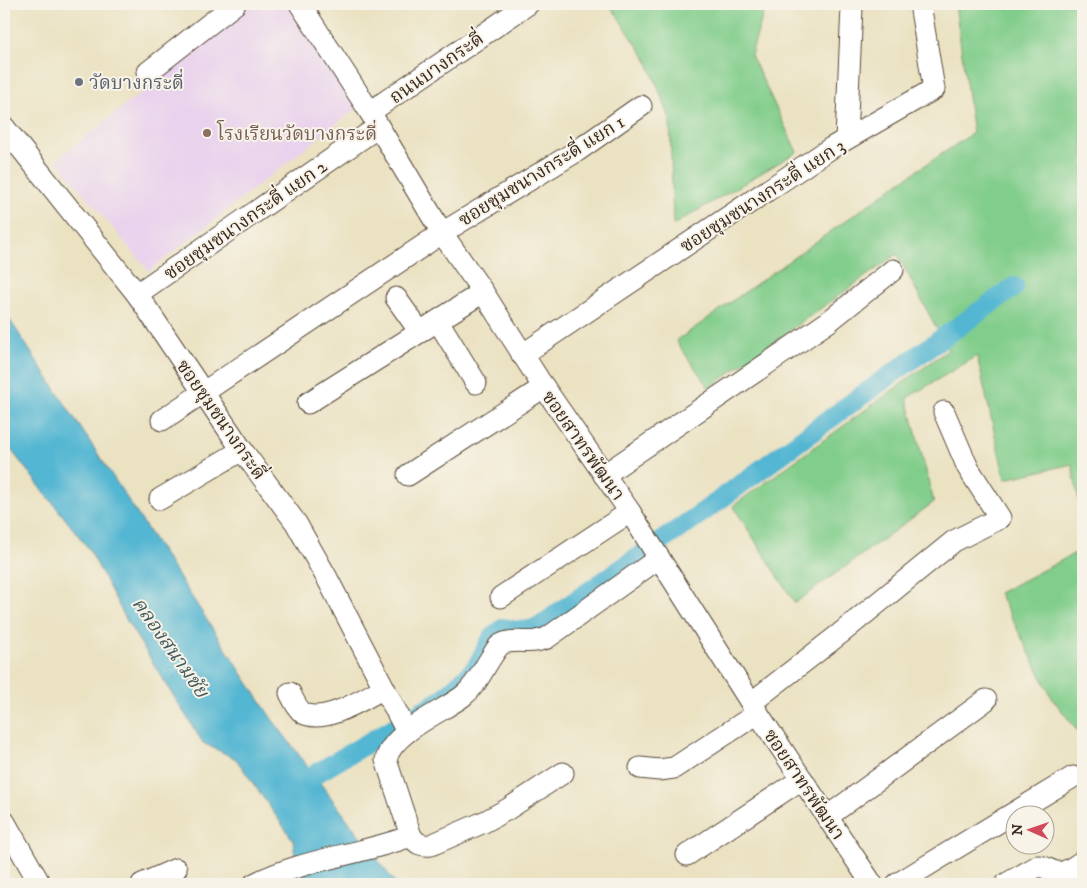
<svg xmlns="http://www.w3.org/2000/svg" width="1087" height="888" font-family="'IM FELL DW Pica','Noto Serif Thai',serif">
<style>
.built{fill:#e9d2ed}
.green{fill:#81cd8b;stroke:#5e7c54}
.water{fill:#53b6d2;stroke:#477078}
.lines{fill:none;stroke-linecap:round;stroke-linejoin:round}
.canal{stroke:#53b6d2;stroke-width:20}
.minor-casing{stroke:#554637;stroke-width:23}
.minor{stroke:#fff;stroke-width:21}
.worship-dot{fill:#6b7280;stroke:#f7f3e8;stroke-width:2}
.education-dot{fill:#8d6e63;stroke:#f7f3e8;stroke-width:2}
.labels{text-anchor:middle;stroke-width:4;stroke-linejoin:round;paint-order:stroke}
.street-label{font-size:19px;fill:#3b2a1e;stroke:#f7f3e8}
.worship-label{font-size:19px;fill:#5b616d;stroke:#f7f3e8;text-anchor:start}
.education-label{font-size:19px;fill:#785e54;stroke:#f7f3e8;text-anchor:start}
.water-label{font-size:20px;font-style:italic;fill:#435b5d;stroke:#f7f3e8}
</style>
<rect width="100%" height="100%" fill="#f7f3e8"/>
<filter id="ink" filterUnits="userSpaceOnUse"><feTurbulence type="fractalNoise" baseFrequency=".02" numOctaves="2"/><feDisplacementMap in="SourceGraphic" scale="10" xChannelSelector="R" yChannelSelector="G"/><feConvolveMatrix kernelMatrix="1 2 1 2 8 2 1 2 1" color-interpolation-filters="sRGB"/></filter>
<filter id="wash" filterUnits="userSpaceOnUse"><feTurbulence type="fractalNoise" baseFrequency=".0096" numOctaves="4" result="noise"/><feDisplacementMap in="SourceGraphic" scale="20" xChannelSelector="R" yChannelSelector="G"/><feGaussianBlur stdDeviation="1.12" result="paint"/><feColorMatrix in="noise" values="0 0 0 0 0 0 0 0 0 0 0 0 0 0 0 0 0 1.4 0 .05"/><feComposite in="paint" operator="in"/></filter>
<g filter="url(#wash)">
<rect width="100%" height="100%" fill="#ebe2c2"/>
<!-- built -->
<path class="built" d="M254,4h32l72,103 -209,164 -93,-111z"/>
<!-- green -->
<g class="green">
<path d="M609,4h157l-15,51 46,97 -124,73 -3,-107 -23,-58z"/>
<path d="M955,4h128v520l-11,-60 -67,15 -28,-123 -70,42 27,104 -139,101 -62,-97 215,-156 -51,-96 -188,134 -33,-47 227,-161 70,-47z"/>
<path d="M1083,549v189l-31,-40 -53,-105z"/>
</g>
<!-- water -->
<path class="water" d="M4,311l268,408 124,165h-98l-5,-44 -57,-81 -33,-16 -75,-120 -39,-74 -85,-108z"/>
<g class="lines">
<!-- canal -->
<path class="canal" d="M290,789l154,-91 32,-30 16,-30 12,-10c28,8 37,-2 58,-18l141,-98 158,-116 153,-109"/>
</g>
</g>
<g filter="url(#ink)">
<g class="lines">
<!-- minor casing -->
<g class="minor-casing">
<g id="minor">
<path d="M300,4l70,108 72,121 41,59 56,88 91,132 121,191 121,181"/>
<path d="M148,72l87,-68"/>
<path d="M370,112l158,-108"/>
<path d="M4,127l133,167 105,156 54,73 31,55 80,154"/>
<path d="M846,139l6,-132"/>
<path d="M137,294l241,-167"/>
<path d="M396,298l24,34"/>
<path d="M438,321l38,62"/>
<path d="M522,355l309,-207 103,-59 -14,-85"/>
<path d="M308,403l175,-111"/>
<path d="M162,420l280,-187 135,-82 64,-45"/>
<path d="M408,475l136,-88"/>
<path d="M604,475l224,-153 65,-52"/>
<path d="M160,499l82,-49"/>
<path d="M501,597l129,-85"/>
<path d="M290,693c3,6 7,16 13,20 21,12 62,-15 81,-25"/>
<path d="M751,703l90,-70 113,-92 46,-23 -32,-50 -24,-56"/>
<path d="M640,768l19,2 15,-2 84,-55"/>
<path d="M827,817l159,-117"/>
<path d="M4,821l36,63"/>
<path d="M411,836l-25,-76c6,-28 56,-48 77,-64 14,-11 20,-27 29,-40 2,-3 5,-8 7,-10 9,-8 26,-3 37,-5 4,-1 8,-2 11,-3l112,-80"/>
<path d="M687,855l115,-76"/>
<path d="M142,884l34,-15"/>
<path d="M254,884c49,-25 106,-29 157,-48 6,8 10,10 20,9l53,-23 24,-13 55,-36"/>
<path d="M897,884l176,-107"/>
<path d="M1006,884l32,-18c6,0 9,3 15,5 11,5 21,-5 30,-10"/>
</g>
</g>
<!-- minor -->
<use href="#minor" class="minor"/>
</g>
</g>
<!-- markers -->
<circle class="worship-dot" cx="79" cy="82" r="5"/>
<circle class="education-dot" cx="207" cy="133" r="5"/>
<g class="labels">
<!-- street labels -->
<g class="street-label">
<text transform="translate(436 67) rotate(-35)" y="7">ถนนบางกระดี่</text>
<text transform="translate(541 170) rotate(-32)" y="7">ซอยชุมชนางกระดี่ แยก 1</text>
<text transform="translate(762 195) rotate(-33)" y="7">ซอยชุมชนางกระดี่ แยก 3</text>
<text transform="translate(245 219) rotate(-35)" y="7">ซอยชุมชนางกระดี่ แยก 2</text>
<text transform="translate(222 419) rotate(55)" y="7">ซอยชุมชนางกระดี่</text>
<text transform="translate(584 445) rotate(55)" y="7">ซอยสาทรพัฒนา</text>
<text transform="translate(805 784) rotate(56)" y="7">ซอยสาทรพัฒนา</text>
</g>
<!-- worship labels -->
<g class="worship-label">
<text x="89" y="89">วัดบางกระดี่</text>
</g>
<!-- education labels -->
<g class="education-label">
<text x="217" y="140">โรงเรียนวัดบางกระดี่</text>
</g>
<!-- water labels -->
<g class="water-label">
<text transform="translate(171 647) rotate(55)" y="7">คลองสนามชัย</text>
</g>
</g>
<!-- margin -->
<rect width="1087" height="888" fill="none" stroke="#f7f3e8" stroke-width="20"/>
<!-- north arrow -->
<g transform="translate(1030 830) rotate(272)"><circle r="24" fill="#f7f3e8" stroke="#aca397"/>
<path d="M0-4L9 19L0 12L-9 19Z" fill="#d1495b"/>
<text y="-8" font-size="14" font-weight="bold" text-anchor="middle" fill="#3b2a1e">N</text>
</g>
</svg>
